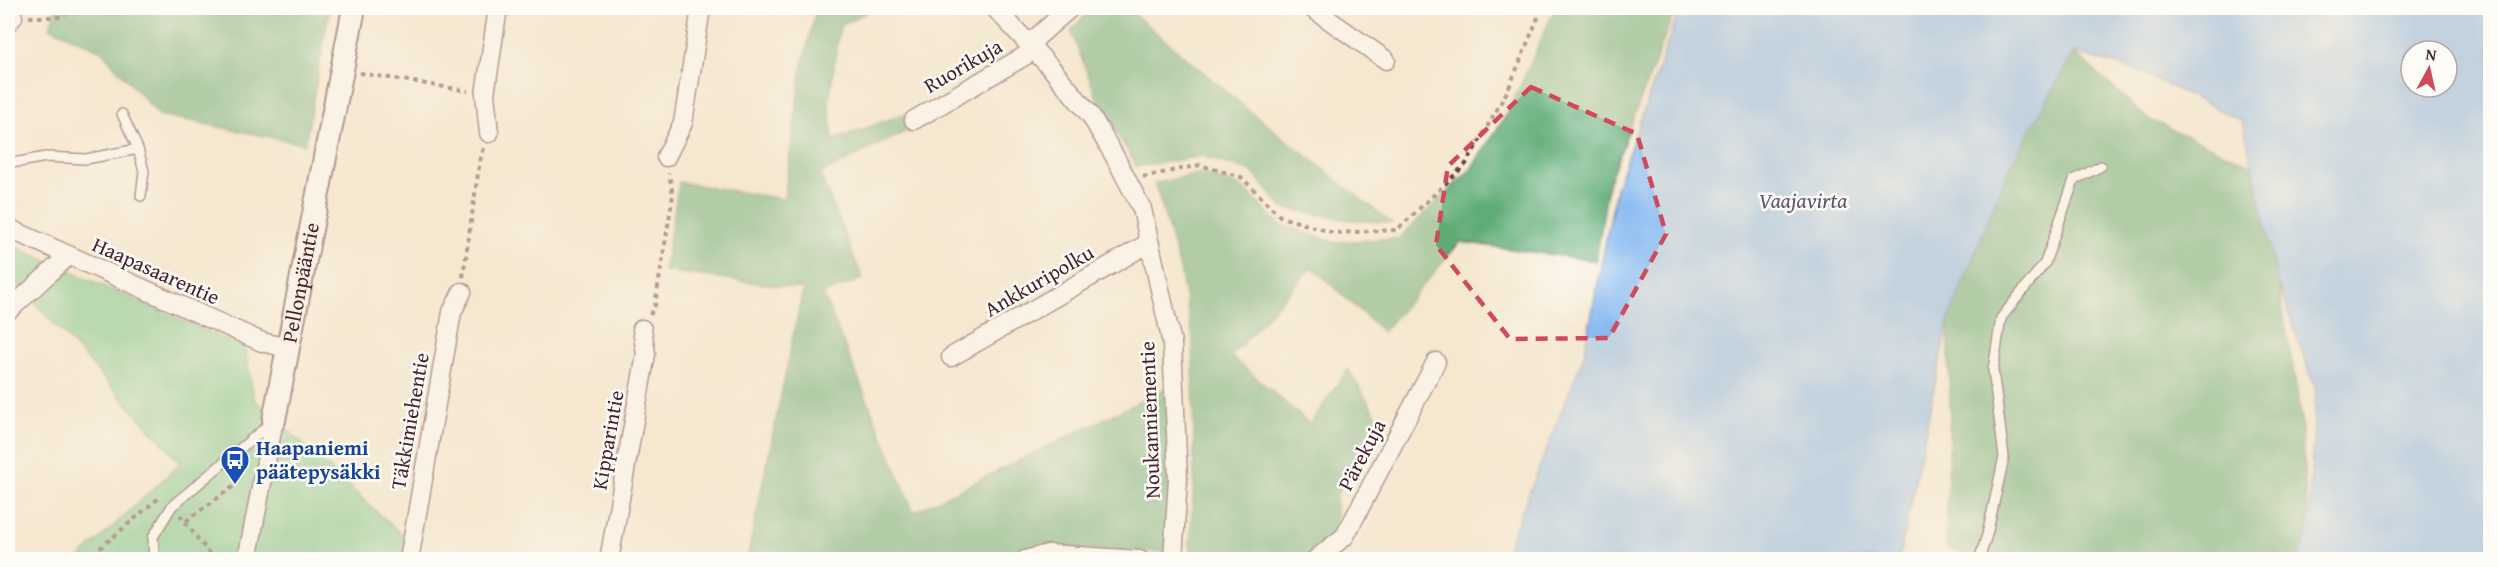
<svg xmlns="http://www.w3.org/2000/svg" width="2498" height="567" font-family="'Gentium Book Plus',serif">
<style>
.green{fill:#73c78b;stroke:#5e735b;stroke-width:1.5}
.forest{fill:#5eac77;stroke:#546651;stroke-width:1.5}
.water{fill:#83b8f1;stroke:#666c8e;stroke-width:1.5;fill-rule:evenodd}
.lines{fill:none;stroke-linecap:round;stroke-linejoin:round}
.service-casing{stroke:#643d44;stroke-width:12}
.minor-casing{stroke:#643d44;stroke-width:21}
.tertiary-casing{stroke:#643d44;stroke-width:26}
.path{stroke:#643d44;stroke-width:4;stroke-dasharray:4.5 4.5;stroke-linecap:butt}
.service{stroke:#fff;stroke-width:9}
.minor{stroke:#fff;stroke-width:18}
.tertiary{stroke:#fff;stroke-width:22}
.marked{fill:none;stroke:#d1495b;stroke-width:4.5;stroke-dasharray:12 8;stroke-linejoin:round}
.labels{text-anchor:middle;stroke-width:5;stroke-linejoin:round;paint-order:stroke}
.street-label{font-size:21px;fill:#4a1f2b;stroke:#fdfcf7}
.transit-label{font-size:21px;font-weight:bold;fill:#164399;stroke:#fdfcf7;text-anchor:start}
.water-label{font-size:22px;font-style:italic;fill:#5e5570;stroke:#fdfcf7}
</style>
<rect width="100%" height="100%" fill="#fdfcf7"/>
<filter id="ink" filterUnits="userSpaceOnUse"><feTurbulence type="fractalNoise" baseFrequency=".0167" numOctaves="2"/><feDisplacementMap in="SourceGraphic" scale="12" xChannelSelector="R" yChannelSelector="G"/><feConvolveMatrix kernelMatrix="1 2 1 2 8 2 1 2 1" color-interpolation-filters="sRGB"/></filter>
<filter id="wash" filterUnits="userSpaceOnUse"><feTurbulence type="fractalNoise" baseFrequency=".008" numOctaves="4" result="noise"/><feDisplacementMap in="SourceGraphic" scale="24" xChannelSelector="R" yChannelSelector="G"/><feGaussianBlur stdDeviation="1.35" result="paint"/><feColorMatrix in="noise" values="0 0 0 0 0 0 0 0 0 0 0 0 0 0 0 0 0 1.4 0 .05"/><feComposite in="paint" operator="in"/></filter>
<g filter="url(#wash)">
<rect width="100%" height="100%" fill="#f5e7cf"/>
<!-- green -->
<path class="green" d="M8,244l237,104 9,51 162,149 -2,11h-336l103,-96 -173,-190z"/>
<!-- forest -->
<g class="forest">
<path d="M56,8h274l-25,136 -146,-29 -58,-64 -51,-24z"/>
<path d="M816,8h60l-36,18 -11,76 4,38 71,-26 7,15 -91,45 43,105 -40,15 91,218 253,-124 3,92 -4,72 -120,-4 -44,12 -255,-1 56,-270 -139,-18 15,-89 105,17 17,-126z"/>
<path d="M1092,8h35l125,105 140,110 -43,-3 -66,-12 -31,-36 -50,-16 -65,11 -38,-64 -28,-72z"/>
<path d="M1555,8h121l-68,176 -12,77 -136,-19 -77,90 -71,-65 -81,89 79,68 38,-55 34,56 -46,71v63h-147l5,-79 -1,-140 -13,-71 -25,-86 46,-10 41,14 37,37 55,18 65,-4 72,-69 38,-58z"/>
<path d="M2074,52l74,67 104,46 26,118 23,132 7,116 -11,29h-316l-35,-13 4,-138 -2,-88 58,-147z"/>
</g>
<!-- water -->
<path class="water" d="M1680,8h810v551h-192l10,-28 8,-141 -38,-107 -35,-162 -102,-49 -67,-20 -68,122 -58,147 -49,238h-396l81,-204 32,-166zM2411,51h36v36h-36z"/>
</g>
<g filter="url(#ink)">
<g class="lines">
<!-- service casing -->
<g class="service-casing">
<g id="service">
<path d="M122,114l16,35"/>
<path d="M8,162h11l27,-5 40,2 52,-10 6,22 -3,25"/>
<path d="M154,560l-1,-23 19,-31 100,-84"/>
<path d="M1979,560l8,-25 17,-78 -11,-87 8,-52 44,-55 29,-83 27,-14"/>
</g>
</g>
<!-- minor casing -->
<g class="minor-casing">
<g id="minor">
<path d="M995,8l56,60 40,48 24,41 27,52 30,134 6,135 -5,82"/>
<path d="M1312,8l74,52"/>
<path d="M8,23l5,-6"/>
<path d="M1029,44l41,-36"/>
<path d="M914,120l121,-70"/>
<path d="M489,133l-4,-39 13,-86"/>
<path d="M666,157l17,-34 18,-115"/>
<path d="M8,228l254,114 26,6"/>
<path d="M8,311l59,-54"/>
<path d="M951,357l198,-114"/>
<path d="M247,560l27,-140"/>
<path d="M409,560l43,-248 10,-20"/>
<path d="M609,560l37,-206 -4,-25"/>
<path d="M1025,560l23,-6 92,6"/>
<path d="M1315,560l30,-24 91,-174"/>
</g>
</g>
<!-- tertiary casing -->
<g class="tertiary-casing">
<g id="tertiary">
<path id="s1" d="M274,420l80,-412"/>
</g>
</g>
<!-- path -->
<g class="path">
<path d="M1035,8h4"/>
<path d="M29,17h34l4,-9"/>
<path d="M360,73l108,18"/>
<path d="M1143,177l57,-12 41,12 40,40 53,16 63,-3 69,-66 42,-74 34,-82"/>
<path d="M463,277l17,-117 4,-12"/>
<path d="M650,315l5,-10 18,-110 -4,-22"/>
<path d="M180,515l34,45"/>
<path d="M186,521l49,-36"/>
<path d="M86,560l74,-63"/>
</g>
<!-- service -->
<use href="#service" class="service"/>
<!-- minor -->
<use href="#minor" class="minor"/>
<!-- tertiary -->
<use href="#tertiary" class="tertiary"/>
</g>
</g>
<!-- marked area -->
<path d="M0 0H2498V567H0ZM1531,87l106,47 29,100 -57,104 -99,1 -74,-94 12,-79z" fill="#f5e7cf" fill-opacity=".55" fill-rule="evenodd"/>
<path class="marked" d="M1531,87l106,47 29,100 -57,104 -99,1 -74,-94 12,-79z"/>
<!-- icons -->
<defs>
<g id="bus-pin" transform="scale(1.5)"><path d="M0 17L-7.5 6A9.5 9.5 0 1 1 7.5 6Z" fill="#1a4fb4" stroke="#fdfcf7"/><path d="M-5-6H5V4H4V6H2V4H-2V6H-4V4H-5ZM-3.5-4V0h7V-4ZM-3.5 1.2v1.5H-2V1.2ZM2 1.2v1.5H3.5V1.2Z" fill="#fff"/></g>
</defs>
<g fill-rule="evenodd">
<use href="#bus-pin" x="235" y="460"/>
</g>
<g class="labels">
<!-- street labels -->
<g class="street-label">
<text transform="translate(963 66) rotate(-30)" y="7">Ruorikuja</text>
<text transform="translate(156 271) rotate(24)" y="7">Haapasaarentie</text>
<text transform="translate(1039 281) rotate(-30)" y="7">Ankkuripolku</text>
<text dy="7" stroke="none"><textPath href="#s1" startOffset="140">Pellonpääntie</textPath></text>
<text transform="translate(1150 420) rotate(-92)" y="7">Noukanniementie</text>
<text transform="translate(410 421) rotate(-80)" y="7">Täkkimiehentie</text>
<text transform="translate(608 440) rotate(-80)" y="7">Kipparintie</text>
<text transform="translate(1362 455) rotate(-62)" y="7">Pärekuja</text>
</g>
<!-- transit labels -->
<g class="transit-label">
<text x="256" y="455">Haapaniemi<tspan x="256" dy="24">päätepysäkki</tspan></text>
</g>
<!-- water labels -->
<g class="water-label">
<text x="1803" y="208">Vaajavirta</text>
</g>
</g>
<!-- margin -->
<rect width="2498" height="567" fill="none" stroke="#fdfcf7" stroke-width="30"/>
<!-- north arrow -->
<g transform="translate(2429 69) rotate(8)"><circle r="28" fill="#fdfcf7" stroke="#b5a4a5" stroke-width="1.5"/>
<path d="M0-4.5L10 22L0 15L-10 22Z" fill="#d1495b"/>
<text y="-9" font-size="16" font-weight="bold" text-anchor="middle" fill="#4a1f2b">N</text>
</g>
</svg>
